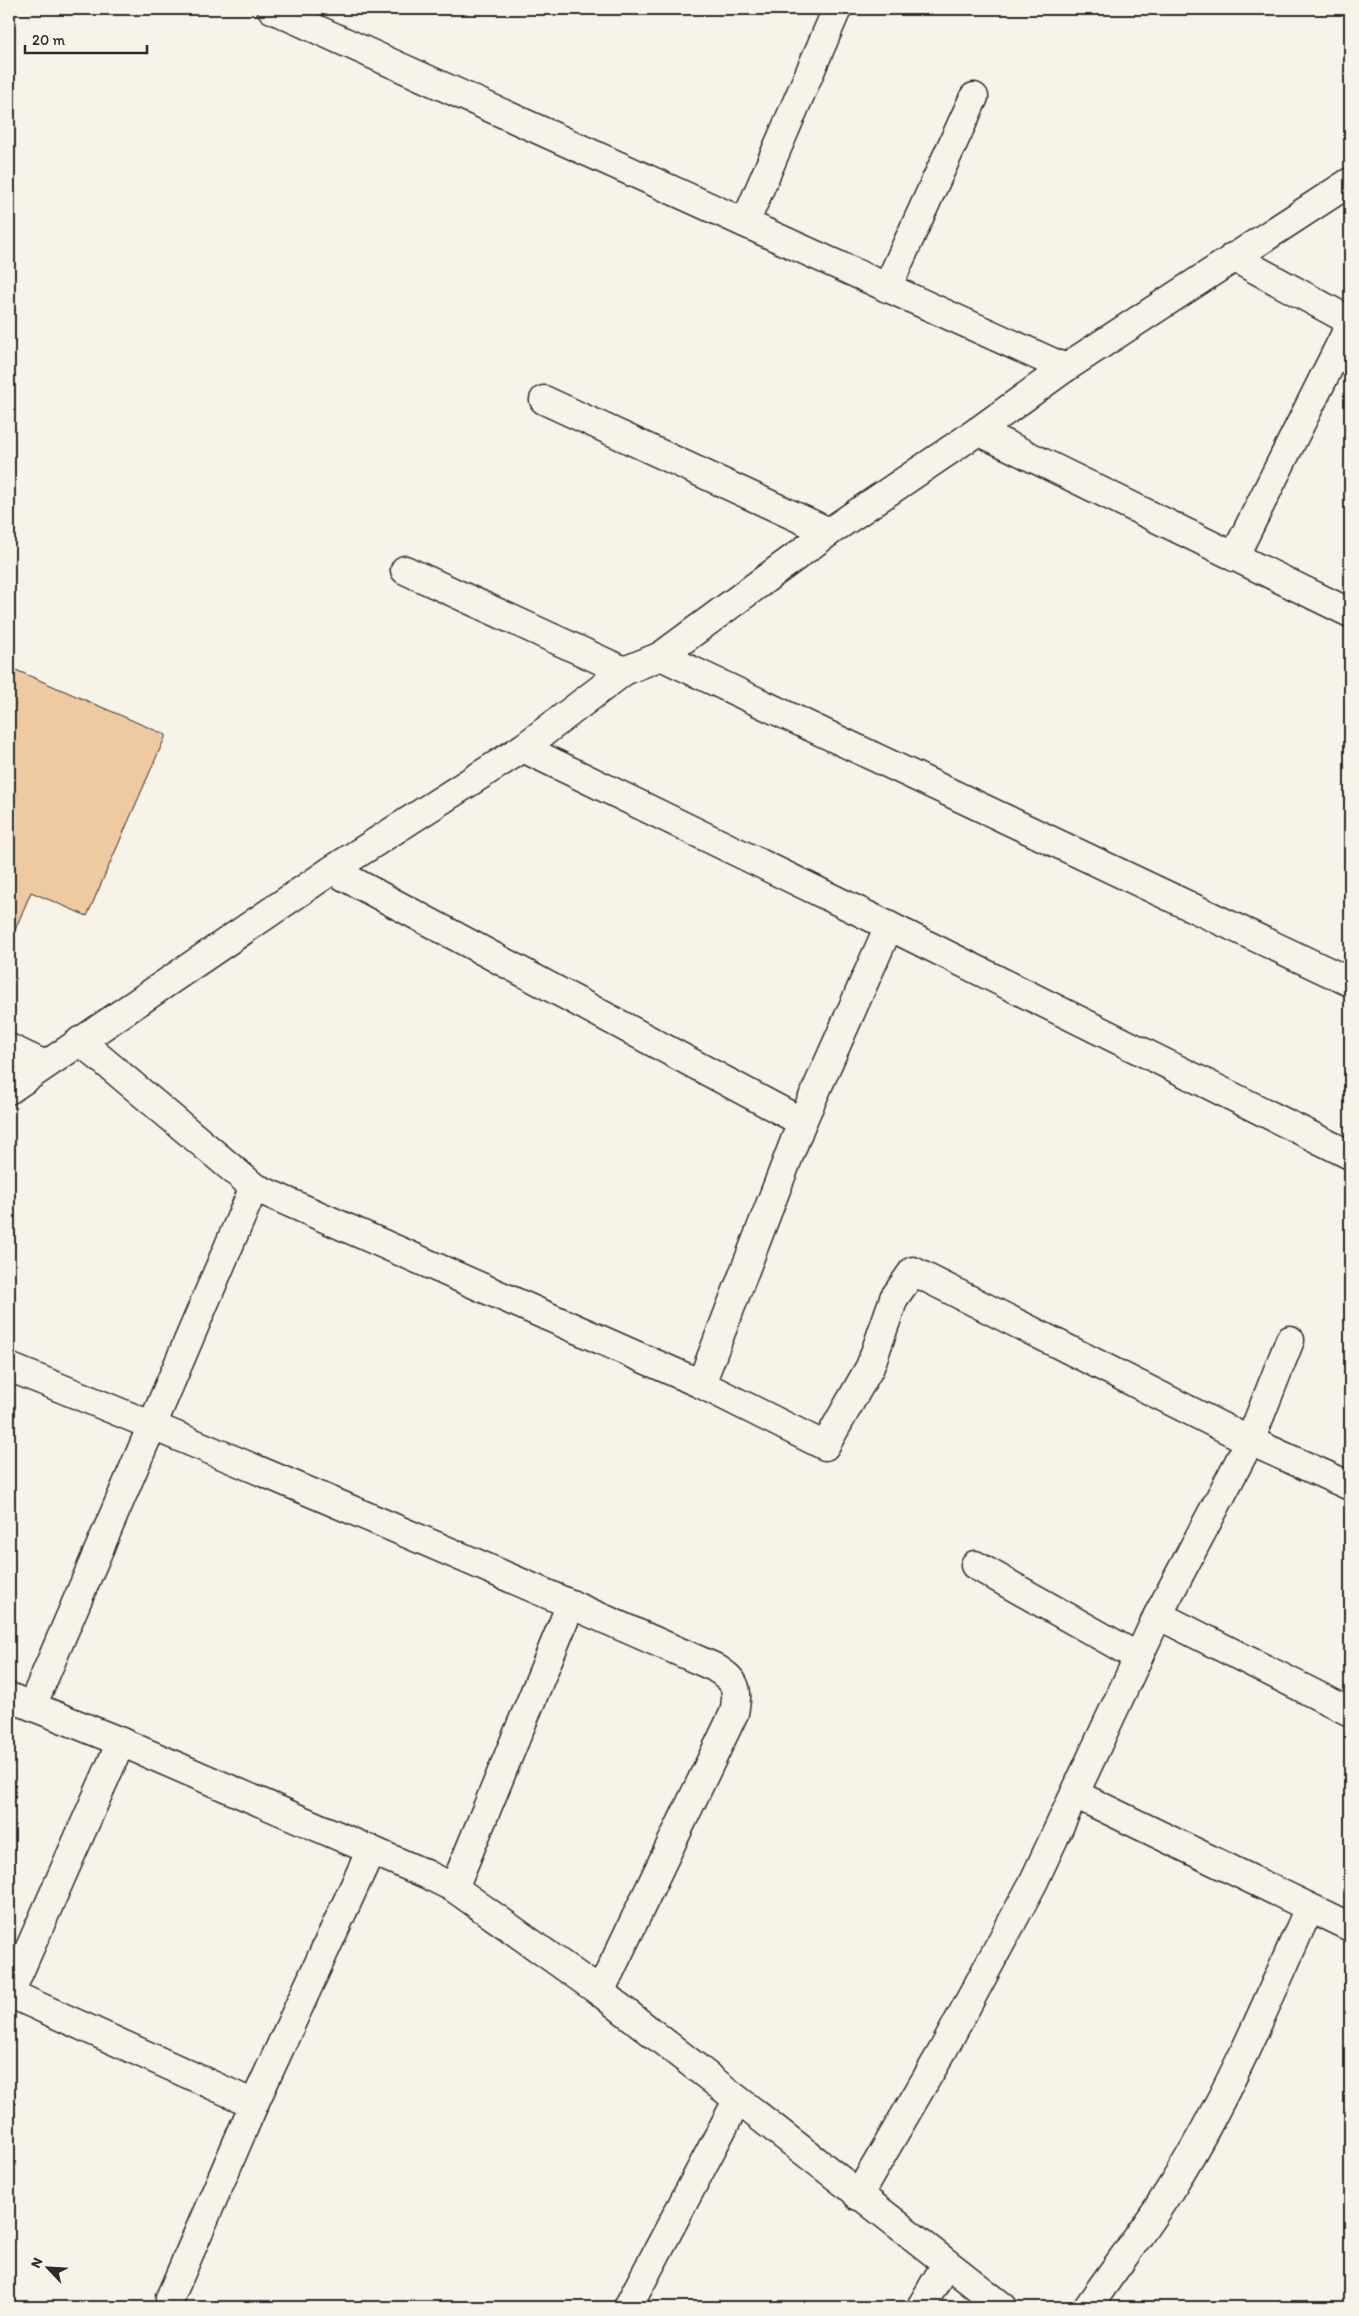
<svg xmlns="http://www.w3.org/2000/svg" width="1359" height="2316" font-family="Itim,sans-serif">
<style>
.building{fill:#efcaa0;stroke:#2b2b2b}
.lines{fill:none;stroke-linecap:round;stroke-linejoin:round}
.minor-casing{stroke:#2b2b2b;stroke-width:31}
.tertiary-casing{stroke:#2b2b2b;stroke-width:31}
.minor{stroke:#f7f3e8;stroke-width:28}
.tertiary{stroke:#f7f3e8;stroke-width:28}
</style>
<rect width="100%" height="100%" fill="#f7f3e8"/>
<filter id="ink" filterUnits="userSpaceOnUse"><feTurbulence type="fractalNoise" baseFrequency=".02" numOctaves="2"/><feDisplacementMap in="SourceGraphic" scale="10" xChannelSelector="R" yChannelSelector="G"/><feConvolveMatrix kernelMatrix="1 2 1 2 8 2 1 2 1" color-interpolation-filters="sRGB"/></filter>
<g filter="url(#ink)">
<!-- building -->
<path class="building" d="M9,667l157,68 -79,181 -56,-24 -22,52z"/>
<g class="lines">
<!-- minor casing -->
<g class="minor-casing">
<g id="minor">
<path d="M272,9l793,359"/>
<path d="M745,223l92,-214"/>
<path d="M1233,257l117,64"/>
<path d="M887,288l87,-191"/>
<path d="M544,400l285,132"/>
<path d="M978,431l372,182"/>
<path d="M1234,557l116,-232"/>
<path d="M405,570l219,101"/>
<path d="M661,656l689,326"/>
<path d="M523,748l366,178 461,229"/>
<path d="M332,870l470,252"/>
<path d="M80,1041l174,146 447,197 124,62 45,-79 24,-69 19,-27 337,170 100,45"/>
<path d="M9,1048l36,17"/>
<path d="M9,1367c237,96 471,197 705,300 22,14 25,20 20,46l-134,279"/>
<path d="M701,1384l101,-262 87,-196"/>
<path d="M975,1565l163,92"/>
<path d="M1158,1615l192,97"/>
<path d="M9,1697l112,45 305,132 28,14 146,104 403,315"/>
<path d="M32,1706l222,-519"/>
<path d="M1075,1794l275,133"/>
<path d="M454,1888l117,-284"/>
<path d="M9,1993l245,111"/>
<path d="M9,1995l112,-253"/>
<path d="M858,2196l85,-146 90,-167 125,-268 92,-174 40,-101"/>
<path d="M170,2298l84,-194 117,-254"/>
<path d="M628,2307l109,-206"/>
<path d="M921,2307l25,-43"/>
<path d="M1088,2307c28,-41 60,-81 86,-124 54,-87 94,-182 135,-275"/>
</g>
</g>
<!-- tertiary casing -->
<g class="tertiary-casing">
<path id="tertiary" d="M9,1090l323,-220 191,-122 101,-77 37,-15 168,-124 149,-101 87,-63 285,-186"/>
</g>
<!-- minor -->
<use href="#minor" class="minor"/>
<!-- tertiary -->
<use href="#tertiary" class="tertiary"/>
</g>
</g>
<!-- margin -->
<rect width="1359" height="2316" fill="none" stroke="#f7f3e8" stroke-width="30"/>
<rect x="15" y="15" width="1329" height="2286" fill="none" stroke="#2b2b2b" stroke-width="2" filter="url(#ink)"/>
<!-- north arrow -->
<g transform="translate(48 2268) rotate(295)" stroke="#f7f3e8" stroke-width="4" paint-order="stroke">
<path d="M0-4L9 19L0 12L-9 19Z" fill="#2b2b2b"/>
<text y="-8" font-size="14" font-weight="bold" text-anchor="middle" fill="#2b2b2b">N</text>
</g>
<!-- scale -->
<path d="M25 45v8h122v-8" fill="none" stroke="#2b2b2b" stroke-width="2.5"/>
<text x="32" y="45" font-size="15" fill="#2b2b2b" stroke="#f7f3e8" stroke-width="4" paint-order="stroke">20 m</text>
</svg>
